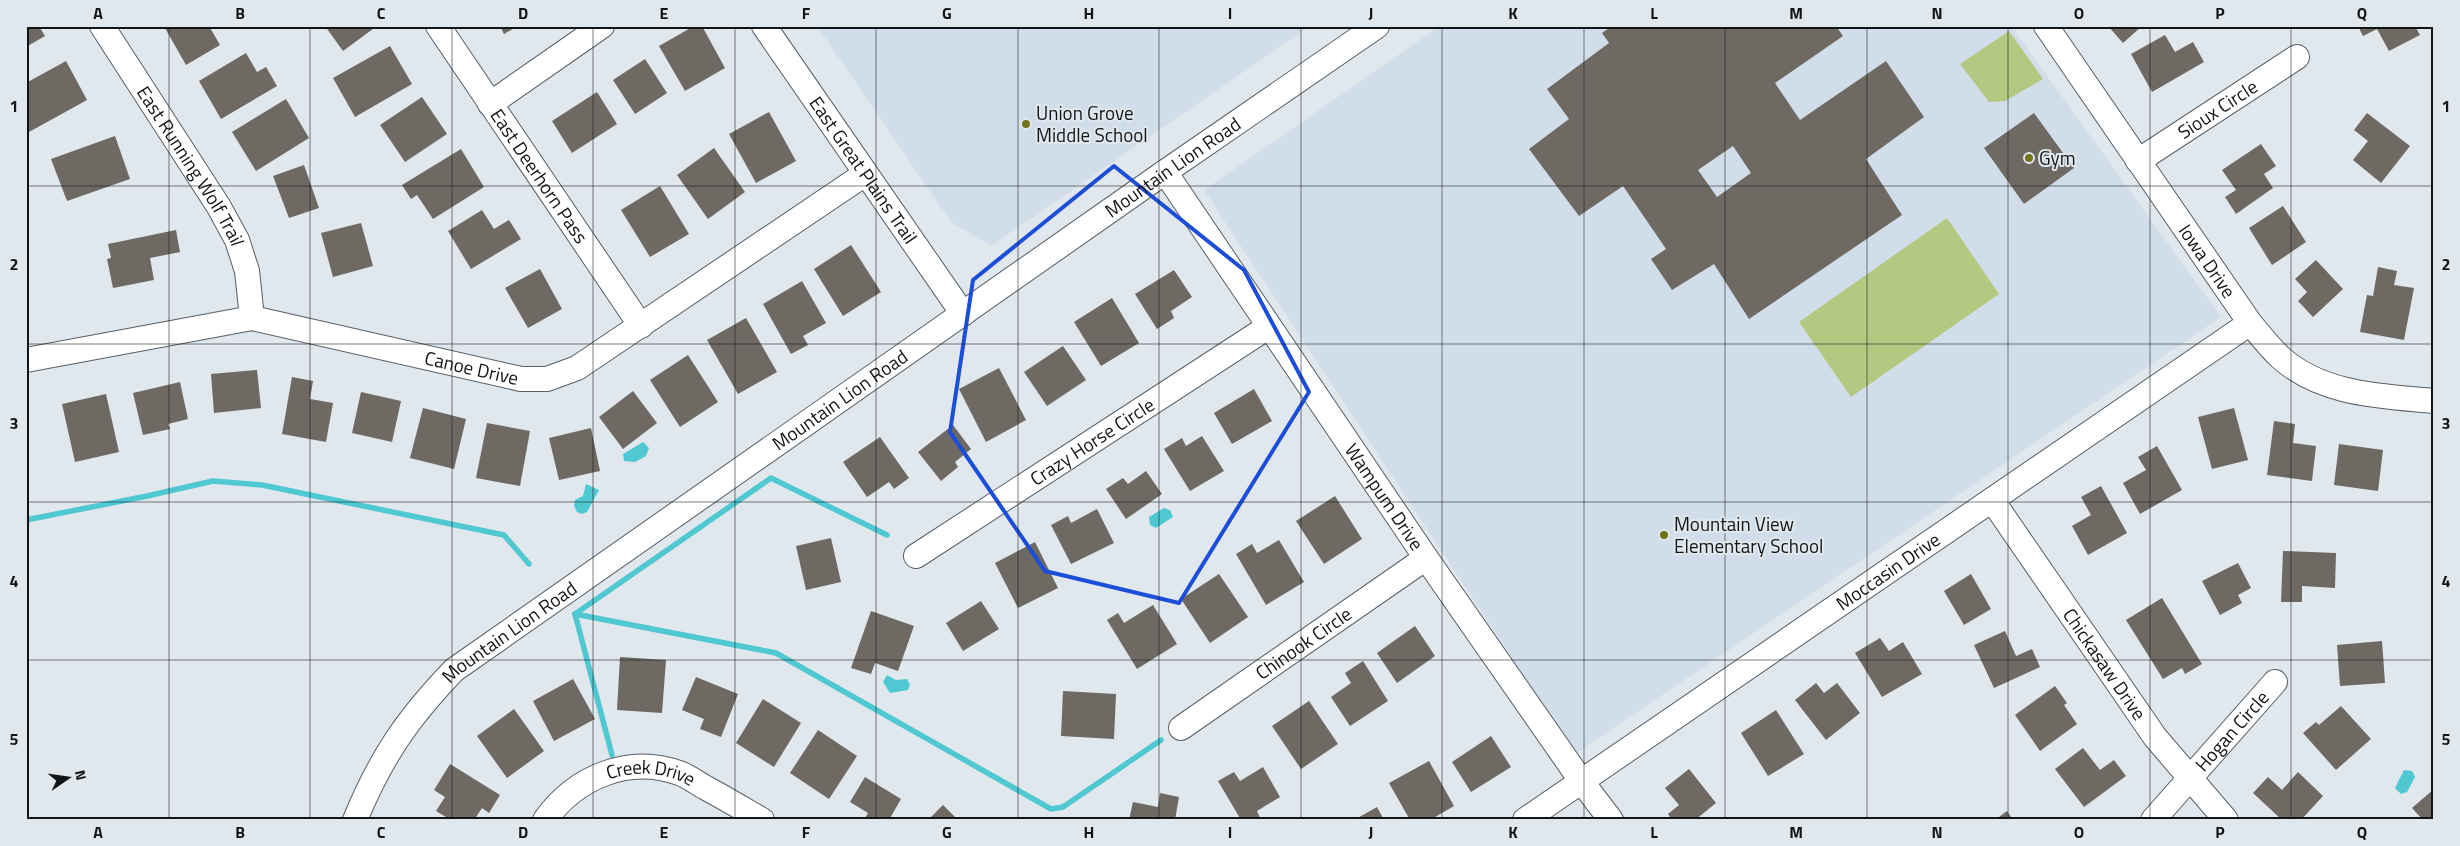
<svg xmlns="http://www.w3.org/2000/svg" width="2460" height="846" font-family="'Titillium Web',sans-serif">
<style>
.built{fill:#d1deea}
.green{fill:#b3c881}
.water{fill:#4fc8d2}
.lines{fill:none;stroke-linecap:round;stroke-linejoin:round}
.stream{stroke:#4fc8d2;stroke-width:5.5}
.building{fill:#6e6963;fill-rule:evenodd}
.minor-casing{stroke:#595f64;stroke-width:26}
.minor{stroke:#fff;stroke-width:24}
.marked{fill:none;stroke:#1d4ed8;stroke-width:4;stroke-linejoin:round}
.grid{fill:none;stroke:#121517;stroke-width:1;stroke-opacity:0.55}
.poi-dot{fill:#71731a;stroke:#e0e7ed;stroke-width:2}
.labels{text-anchor:middle;stroke-width:4;stroke-linejoin:round;paint-order:stroke}
.street-label{font-size:19px;fill:#121517;stroke:#e0e7ed}
.poi-label{font-size:19px;fill:#121517;stroke:#e0e7ed;text-anchor:start}
.neatline{fill:none;stroke:#121517;stroke-width:2}
.grid-label{font-size:16px;text-anchor:middle;font-weight:bold;fill:#121517}
</style>
<rect width="100%" height="100%" fill="#e0e7ed"/>
<!-- built -->
<g class="built">
<path d="M817,26h493l-319,220 -40,-24z"/>
<path d="M1440,26h571l210,291 -646,437 -371,-564z"/>
</g>
<!-- green -->
<g class="green">
<path d="M2009,31l34,48 -38,22 -16,1 -29,-38z"/>
<path d="M1947,218l52,76 -148,103 -52,-75z"/>
</g>
<!-- water -->
<g class="water">
<path d="M643,442l6,6 -3,8 -11,6 -11,-1 -1,-7z"/>
<path d="M586,484l13,6 -12,22 -5,2 -5,-2 -3,-6 1,-6 8,-4z"/>
<path d="M1164,508l6,2 3,7 -17,11 -6,-3 -1,-8z"/>
<path d="M887,675l9,5 11,-1 3,6 -2,5 -18,3 -7,-11z"/>
<path d="M2404,770l8,1 3,6 -8,15 -6,2 -6,-6z"/>
</g>
<g class="lines">
<!-- stream -->
<g class="stream">
<path d="M26,520l121,-24 66,-15 49,4 242,50 25,29"/>
<path d="M575,614l201,39 275,156 12,-2 98,-67"/>
<path d="M575,614l196,-136 116,57"/>
<path d="M575,614l37,141"/>
</g>
</g>
<!-- building -->
<g class="building">
<path d="M26,26h13l6,10 -19,11z"/>
<path d="M168,26h41l11,19 -34,20 -21,-37z"/>
<path d="M325,26h52l-34,25z"/>
<path d="M500,26h18l-14,8z"/>
<path d="M694,26h8l23,42 -40,23 -26,-45z"/>
<path d="M1612,26h224l7,10 -68,47 25,37 86,-59 38,56 -58,42 36,56 -153,104 -35,-55 -42,26 -21,-31 15,-10 -43,-63 -44,30 -50,-67 40,-30 -22,-30 62,-46 -7,-10zM1733,146l18,27 -34,24 -19,-27z"/>
<path d="M2108,26h34l-19,17z"/>
<path d="M2358,26h57l5,9 -31,16 -12,-22 -14,7z"/>
<path d="M2165,35l10,17 18,-10 11,20 -52,30 -21,-38z"/>
<path d="M390,46l22,38 -57,33 -22,-39z"/>
<path d="M246,53l11,19 9,-5 11,19 -56,33 -22,-38z"/>
<path d="M645,59l22,34 -32,21 -22,-34z"/>
<path d="M66,61l21,39 -58,32 -3,-5v-44z"/>
<path d="M597,92l20,32 -45,29 -20,-32z"/>
<path d="M422,97l25,37 -42,28 -25,-37z"/>
<path d="M286,99l23,39 -53,33 -24,-39z"/>
<path d="M769,112l27,49 -40,22 -27,-49z"/>
<path d="M2034,113l40,55 -50,36 -40,-56z"/>
<path d="M2367,113l43,33 -29,37 -28,-23 15,-19 -14,-11z"/>
<path d="M115,136l15,43 -63,22 -16,-42z"/>
<path d="M2261,144l15,22 -12,8 9,14 -37,26 -11,-17 11,-7 -14,-20z"/>
<path d="M714,148l31,44 -37,27 -31,-44z"/>
<path d="M461,149l23,38 -51,32 -16,-24 -6,4 -9,-14z"/>
<path d="M304,165l15,43 -30,10 -16,-42z"/>
<path d="M660,186l29,48 -39,23 -29,-47z"/>
<path d="M2283,206l23,36 -34,23 -23,-37z"/>
<path d="M482,210l12,19 15,-9 12,19 -50,30 -23,-38z"/>
<path d="M361,223l12,43 -40,11 -12,-44z"/>
<path d="M176,230l4,22 -30,6 4,22 -41,8 -6,-29 4,-1 -3,-14z"/>
<path d="M851,245l30,47 -38,24 -29,-47z"/>
<path d="M2316,260l27,29 -30,28 -15,-16 9,-9 -12,-13z"/>
<path d="M2378,267l19,4 -3,14 20,3 -10,52 -44,-8 7,-37 6,1z"/>
<path d="M540,269l22,40 -34,19 -23,-40z"/>
<path d="M1174,270l18,27 -21,14 3,7 -17,11 -22,-35z"/>
<path d="M802,281l24,42 -23,13 5,9 -17,9 -28,-50z"/>
<path d="M1112,298l27,45 -38,23 -27,-44z"/>
<path d="M746,318l31,54 -39,22 -31,-54z"/>
<path d="M1063,346l23,34 -39,26 -23,-34z"/>
<path d="M688,355l30,47 -38,25 -30,-47z"/>
<path d="M999,368l27,52 -40,22 -27,-53z"/>
<path d="M257,370l4,38 -47,5 -3,-39z"/>
<path d="M292,377l21,4 -3,18 23,4 -7,39 -44,-8z"/>
<path d="M180,382l8,37 -20,5 2,5 -27,6 -10,-42z"/>
<path d="M1254,389l18,32 -40,23 -18,-31z"/>
<path d="M633,391l24,32 -34,26 -24,-32z"/>
<path d="M361,392l40,9 -9,41 -40,-9z"/>
<path d="M106,394l13,58 -44,10 -13,-58z"/>
<path d="M423,408l43,11 -12,50 -44,-11z"/>
<path d="M2234,408l14,52 -36,9 -14,-52z"/>
<path d="M2274,421l21,3 -2,19 23,3 -4,35 -45,-6z"/>
<path d="M487,423l43,8 -10,55 -44,-8z"/>
<path d="M953,425l18,24 -16,13 3,5 -17,14 -23,-29z"/>
<path d="M591,428l9,43 -41,9 -10,-42z"/>
<path d="M1202,436l22,35 -34,20 -26,-42 18,-11 4,8z"/>
<path d="M880,437l29,41 -15,11 -5,-7 -22,15 -24,-35z"/>
<path d="M2339,444l44,6 -5,41 -44,-6z"/>
<path d="M2157,446l25,44 -42,24 -17,-31 23,-13 -8,-13z"/>
<path d="M1146,471l16,23 -36,25 -20,-30 17,-11 5,6z"/>
<path d="M2101,486l26,47 -39,22 -16,-29 19,-11 -10,-18z"/>
<path d="M1335,496l27,43 -38,25 -28,-43z"/>
<path d="M1097,509l17,34 -43,21 -20,-39 17,-9 3,7z"/>
<path d="M831,538l10,44 -35,8 -10,-44z"/>
<path d="M1279,540l25,42 -38,23 -30,-51 16,-10 5,9z"/>
<path d="M1035,542l23,46 -40,20 -23,-45z"/>
<path d="M2283,551l53,2 -1,35 -33,-2v16h-21z"/>
<path d="M2238,563l13,25 -13,7 4,8 -22,12 -18,-34z"/>
<path d="M1219,574l29,43 -38,26 -29,-44z"/>
<path d="M1971,574l20,35 -27,16 -20,-34z"/>
<path d="M2162,598l40,66 -17,10 -3,-6 -19,11 -37,-59z"/>
<path d="M981,601l18,28 -36,22 -17,-28z"/>
<path d="M1153,605l24,39 -40,25 -30,-49 11,-7 6,10z"/>
<path d="M871,611l43,15 -16,45 -23,-8 -4,11 -20,-6z"/>
<path d="M1415,626l20,30 -38,27 -20,-30z"/>
<path d="M2005,631l11,25 16,-7 8,18 -46,21 -20,-43z"/>
<path d="M1880,638l9,13 14,-9 19,32 -40,23 -27,-44z"/>
<path d="M2382,641l3,42 -45,3 -3,-41z"/>
<path d="M620,657l46,3 -4,53 -45,-3z"/>
<path d="M1363,661l25,40 -38,25 -19,-29 20,-14 -6,-10z"/>
<path d="M696,677l42,17 -17,43 -21,-8 4,-10 -22,-9z"/>
<path d="M573,679l22,40 -41,22 -21,-40z"/>
<path d="M1816,683l8,10 13,-10 23,30 -34,27 -31,-40z"/>
<path d="M2055,686l12,17 -3,2 13,19 -37,27 -25,-36z"/>
<path d="M1063,691l53,3 -2,45 -53,-3z"/>
<path d="M763,699l38,24 -27,44 -38,-24z"/>
<path d="M1309,701l29,43 -37,25 -29,-43z"/>
<path d="M2341,706l30,33 -35,31 -33,-37 13,-11 3,3z"/>
<path d="M514,709l30,42 -37,27 -30,-42z"/>
<path d="M1776,710l28,44 -36,22 -27,-43z"/>
<path d="M818,730l39,26 -28,43 -39,-26z"/>
<path d="M1491,736l20,31 -40,25 -19,-30z"/>
<path d="M2083,748l17,22 14,-10 12,16 -42,31 -29,-38z"/>
<path d="M1429,761l25,45 -24,14h-20l-21,-37z"/>
<path d="M450,764l50,31 -11,18 -7,-5 -8,12h-23l-15,-9 9,-14 -11,-7z"/>
<path d="M1263,767l17,30 -23,14 4,9h-20l-23,-39 16,-9 6,9z"/>
<path d="M1689,769l27,34 -21,17h-23l-4,-6 11,-9 -14,-17z"/>
<path d="M2298,772l25,24 -22,24h-19l-29,-27 15,-16 14,13z"/>
<path d="M865,777l36,22 -12,21h-25l4,-7 -18,-11z"/>
<path d="M2434,789v31h-11l-11,-12z"/>
<path d="M1160,793l19,4 -4,23h-46l4,-18 25,5z"/>
<path d="M943,805l15,15h-30z"/>
<path d="M1377,807l7,13h-30z"/>
<path d="M2007,811l6,9h-18z"/>
</g>
<g class="lines">
<!-- minor casing -->
<g class="minor-casing">
<g id="minor">
<path id="s1" d="M102,26l117,181 18,33 10,31 5,47"/>
<path id="s2" d="M438,26l203,300"/>
<path id="s3" d="M764,26l199,288"/>
<path id="s4" d="M2046,26l204,297c10,12 20,25 31,35 42,37 100,38 153,43"/>
<path d="M490,104l112,-78"/>
<path id="s5" d="M2138,161l159,-104"/>
<path id="s6" d="M1165,172l261,386 156,224 29,38"/>
<path id="s7" d="M26,360l226,-42 269,61h26l30,-11 288,-194"/>
<path id="s8" d="M1992,500l163,237 71,83"/>
<path id="s9" d="M916,556l352,-229"/>
<path id="s10" d="M1181,728l245,-170"/>
<path id="s11" d="M355,820c26,-63 52,-101 99,-150l711,-498 212,-146"/>
<path id="s12" d="M545,820c31,-43 83,-65 134,-47 9,3 18,10 27,15 19,10 37,21 56,32"/>
<path id="s13" d="M1525,820l725,-497"/>
<path id="s14" d="M2153,820l122,-138"/>
</g>
</g>
<!-- minor -->
<use href="#minor" class="minor"/>
</g>
<!-- marked area -->
<path class="marked" d="M1114,166l130,104 65,122 -130,211 -134,-32 -95,-139 23,-152z"/>
<!-- grid -->
<path class="grid" d="M169,26v794M310,26v794M452,26v794M593,26v794M735,26v794M876,26v794M1018,26v794M1159,26v794M1301,26v794M1442,26v794M1584,26v794M1725,26v794M1867,26v794M2008,26v794M2150,26v794M2291,26v794M26,186h2408M26,344h2408M26,502h2408M26,660h2408"/>
<!-- markers -->
<g class="poi-dot">
<circle cx="1026" cy="124" r="5"/>
<circle cx="2029" cy="158" r="5"/>
<circle cx="1664" cy="535" r="5"/>
</g>
<g class="labels">
<!-- street labels -->
<g class="street-label">
<text dy="7" stroke="none"><textPath href="#s5" startOffset="95">Sioux Circle</textPath></text>
<text dy="7" stroke="none"><textPath href="#s1" startOffset="166">East Running Wolf Trail</textPath></text>
<text dy="7" stroke="none"><textPath href="#s11" startOffset="1058">Mountain Lion Road</textPath></text>
<text dy="7" stroke="none"><textPath href="#s3" startOffset="175">East Great Plains Trail</textPath></text>
<text dy="7" stroke="none"><textPath href="#s2" startOffset="181">East Deerhorn Pass</textPath></text>
<text dy="7" stroke="none"><textPath href="#s4" startOffset="285">Iowa Drive</textPath></text>
<text dy="7" stroke="none"><textPath href="#s7" startOffset="455">Canoe Drive</textPath></text>
<text dy="7" stroke="none"><textPath href="#s11" startOffset="652">Mountain Lion Road</textPath></text>
<text dy="7" stroke="none"><textPath href="#s9" startOffset="210">Crazy Horse Circle</textPath></text>
<text dy="7" stroke="none"><textPath href="#s6" startOffset="392">Wampum Drive</textPath></text>
<text dy="7" stroke="none"><textPath href="#s13" startOffset="440">Moccasin Drive</textPath></text>
<text dy="7" stroke="none"><textPath href="#s11" startOffset="248">Mountain Lion Road</textPath></text>
<text dy="7" stroke="none"><textPath href="#s10" startOffset="149">Chinook Circle</textPath></text>
<text dy="7" stroke="none"><textPath href="#s8" startOffset="199">Chickasaw Drive</textPath></text>
<text dy="7" stroke="none"><textPath href="#s14" startOffset="119">Hogan Circle</textPath></text>
<text dy="7" stroke="none"><textPath href="#s12" startOffset="124">Creek Drive</textPath></text>
</g>
<!-- poi labels -->
<g class="poi-label">
<text x="1036" y="120">Union Grove<tspan x="1036" dy="22">Middle School</tspan></text>
<text x="2039" y="165">Gym</text>
<text x="1674" y="531">Mountain View<tspan x="1674" dy="22">Elementary School</tspan></text>
</g>
</g>
<!-- border -->
<rect width="2460" height="846" fill="none" stroke="#e0e7ed" stroke-width="55"/>
<!-- north arrow -->
<g transform="translate(68 778) rotate(77)" stroke="#e0e7ed" stroke-width="4" paint-order="stroke">
<path d="M0-4L9 19L0 12L-9 19Z" fill="#121517"/>
<text y="-8" font-size="14" font-weight="bold" text-anchor="middle" fill="#121517">N</text>
</g>
<rect x="28" y="28" width="2404" height="790" class="neatline"/>
<g class="grid-label">
<text x="98" y="19">A</text>
<text x="240" y="19">B</text>
<text x="381" y="19">C</text>
<text x="523" y="19">D</text>
<text x="664" y="19">E</text>
<text x="806" y="19">F</text>
<text x="947" y="19">G</text>
<text x="1089" y="19">H</text>
<text x="1230" y="19">I</text>
<text x="1371" y="19">J</text>
<text x="1513" y="19">K</text>
<text x="1654" y="19">L</text>
<text x="1796" y="19">M</text>
<text x="1937" y="19">N</text>
<text x="2079" y="19">O</text>
<text x="2220" y="19">P</text>
<text x="2362" y="19">Q</text>
<text x="14" y="112">1</text>
<text x="2446" y="112">1</text>
<text x="14" y="270">2</text>
<text x="2446" y="270">2</text>
<text x="14" y="429">3</text>
<text x="2446" y="429">3</text>
<text x="14" y="587">4</text>
<text x="2446" y="587">4</text>
<text x="14" y="745">5</text>
<text x="2446" y="745">5</text>
<text x="98" y="838">A</text>
<text x="240" y="838">B</text>
<text x="381" y="838">C</text>
<text x="523" y="838">D</text>
<text x="664" y="838">E</text>
<text x="806" y="838">F</text>
<text x="947" y="838">G</text>
<text x="1089" y="838">H</text>
<text x="1230" y="838">I</text>
<text x="1371" y="838">J</text>
<text x="1513" y="838">K</text>
<text x="1654" y="838">L</text>
<text x="1796" y="838">M</text>
<text x="1937" y="838">N</text>
<text x="2079" y="838">O</text>
<text x="2220" y="838">P</text>
<text x="2362" y="838">Q</text>
</g>
</svg>
